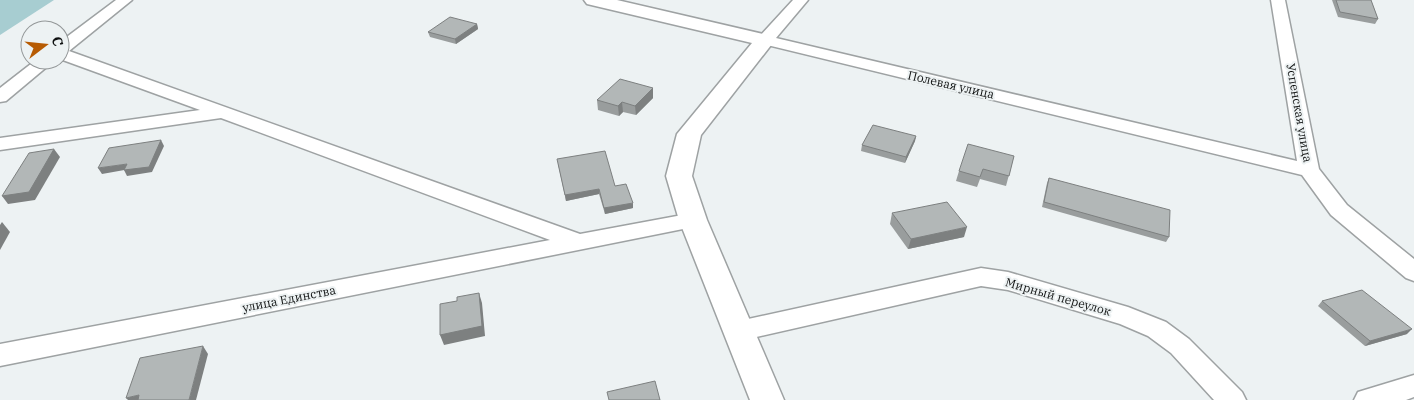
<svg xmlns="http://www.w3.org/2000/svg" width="1414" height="400" font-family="'IBM Plex Serif',serif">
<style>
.green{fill:#a7cdd1}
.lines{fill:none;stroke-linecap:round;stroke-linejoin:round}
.minor-casing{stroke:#9ea2a3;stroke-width:3}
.tertiary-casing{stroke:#9ea2a3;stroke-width:3}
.minor{fill:#fff;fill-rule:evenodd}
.tertiary{fill:#fff;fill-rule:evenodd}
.wall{fill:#999d9d}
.shaded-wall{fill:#7d8080}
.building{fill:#b2b7b7;stroke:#7d8080}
.labels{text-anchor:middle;stroke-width:4;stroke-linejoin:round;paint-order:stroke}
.street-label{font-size:12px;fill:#0f1111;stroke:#edf2f3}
</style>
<rect width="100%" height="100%" fill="#edf2f3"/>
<!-- green -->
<path class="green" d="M0,0h54l-54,35z"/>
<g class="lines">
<!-- minor casing -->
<g class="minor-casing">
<g id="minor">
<path d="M116,0h16l-63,51 511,183 113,-21 8,2 3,5 -3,5 -8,2 -693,139v-22l550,-104 -329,-122 -221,32v-12l200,-28 -140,-51v-17z"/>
<path d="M793,0h15l-32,38 521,123 -26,-161h14l34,169 28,36 67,54v22l-8,-3 -75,-63 -29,-40 -543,-132 -2,-3 2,-3z"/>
<path d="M36,60h19l-49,41 -6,1v-14z"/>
<path d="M981,268l27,4 120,35 38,15 23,17 53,53 4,8h-32l-43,-47 -23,-17 -28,-12 -112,-34 -27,-4 -242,55 -9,-3 -4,-7 4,-7 9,-3z"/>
<path d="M1414,375v22l-8,3h-52l4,-8z"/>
</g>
</g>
<!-- tertiary casing -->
<g class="tertiary-casing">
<path id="tertiary" d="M584,0h33l155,36 3,4 -74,95 -9,41 15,44 77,180h-34l-71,-180 -13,-44 11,-42 75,-91 -165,-39z"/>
</g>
<!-- minor -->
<use href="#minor" class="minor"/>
<!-- tertiary -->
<use href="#tertiary" class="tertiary"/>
</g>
<!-- wall -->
<g class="wall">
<path d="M1332,0h39l7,19 -3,5 -37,-7z"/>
<path d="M477,24l1,5 -22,15 -26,-7 -2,-5z"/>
<path d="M653,88v10l-17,17 -13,-3 -4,4 -21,-6 -1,-10z"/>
<path d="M916,136l-1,5 -10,22 -44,-12 1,-6z"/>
<path d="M1014,156l-8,30 -26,-7 -3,8 -21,-6 3,-10z"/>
<path d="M558,164l57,22 18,22 -28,6 -6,-20 -33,7z"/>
<path d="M1049,178l120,59 -3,5 -124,-35 5,-24z"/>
<path d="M892,213l72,24 -56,12 -18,-25z"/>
<path d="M1322,301l85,33 -42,12 -47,-40z"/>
</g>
<!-- shaded-wall -->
<g class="shaded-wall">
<path d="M477,24l1,5 -22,15 -1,-5z"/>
<path d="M653,88v10l-17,17 -1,-9z"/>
<path d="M622,102l1,10 -4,4 -1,-10z"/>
<path d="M916,136l-1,5 -10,22 1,-6z"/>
<path d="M161,140l3,6 -12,26 -25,4 -3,-6z"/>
<path d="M54,149l6,8 -25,43 -27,4 -6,-8z"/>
<path d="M127,164l3,5 -28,5 -4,-6z"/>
<path d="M599,189v5l-33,7 -1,-6z"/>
<path d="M633,203v5l-28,6 -1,-6z"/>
<path d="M2,222l8,10 -10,18v-25z"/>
<path d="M967,227l-3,10 -56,12 3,-10z"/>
<path d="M479,293l3,10 3,33 -41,9 -4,-10z"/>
<path d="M1412,329l-5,5 -42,12 5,-5z"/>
<path d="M203,346l5,8 -12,46h-7z"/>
<path d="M139,395l4,5h-15l-2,-2z"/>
</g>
<!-- building -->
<g class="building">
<path d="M1336,0h35l7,19 -38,-7z"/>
<path d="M450,17l27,7 -22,15 -27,-7z"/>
<path d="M620,79l33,9 -18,18 -13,-4 -4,4 -21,-6z"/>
<path d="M873,125l43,11 -10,21 -44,-12z"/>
<path d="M161,140l-12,27 -25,3 3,-6 -29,4 11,-20z"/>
<path d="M968,144l46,12 -5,20 -26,-7 -3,8 -21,-6z"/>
<path d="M54,149l-25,43 -27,4 27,-43z"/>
<path d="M605,151l10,35 11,-2 7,19 -29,5 -5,-19 -34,6 -8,-36z"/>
<path d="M1049,178l121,32 -1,27 -125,-35z"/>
<path d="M947,202l20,25 -56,12 -19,-26z"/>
<path d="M1362,290l50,39 -42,12 -48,-40z"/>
<path d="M479,293l3,33 -42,9v-31l17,-3v-4z"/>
<path d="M203,346l-14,54h-51l1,-5 -13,3 14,-40z"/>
<path d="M655,381l5,19h-51l-2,-8z"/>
</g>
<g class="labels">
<!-- street labels -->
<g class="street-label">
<text transform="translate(951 85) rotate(13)" y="4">Полевая улица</text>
<text transform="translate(1299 113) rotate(80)" y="4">Успенская улица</text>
<text transform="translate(1058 297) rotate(16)" y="4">Мирный переулок</text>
<text transform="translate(289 299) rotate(-11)" y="4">улица Единства</text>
</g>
</g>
<!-- north arrow -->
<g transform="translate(45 45) rotate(74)"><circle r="24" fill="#edf2f3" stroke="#949899"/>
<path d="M0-4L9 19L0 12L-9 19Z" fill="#b75b03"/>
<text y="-8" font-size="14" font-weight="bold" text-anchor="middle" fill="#0f1111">С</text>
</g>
</svg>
